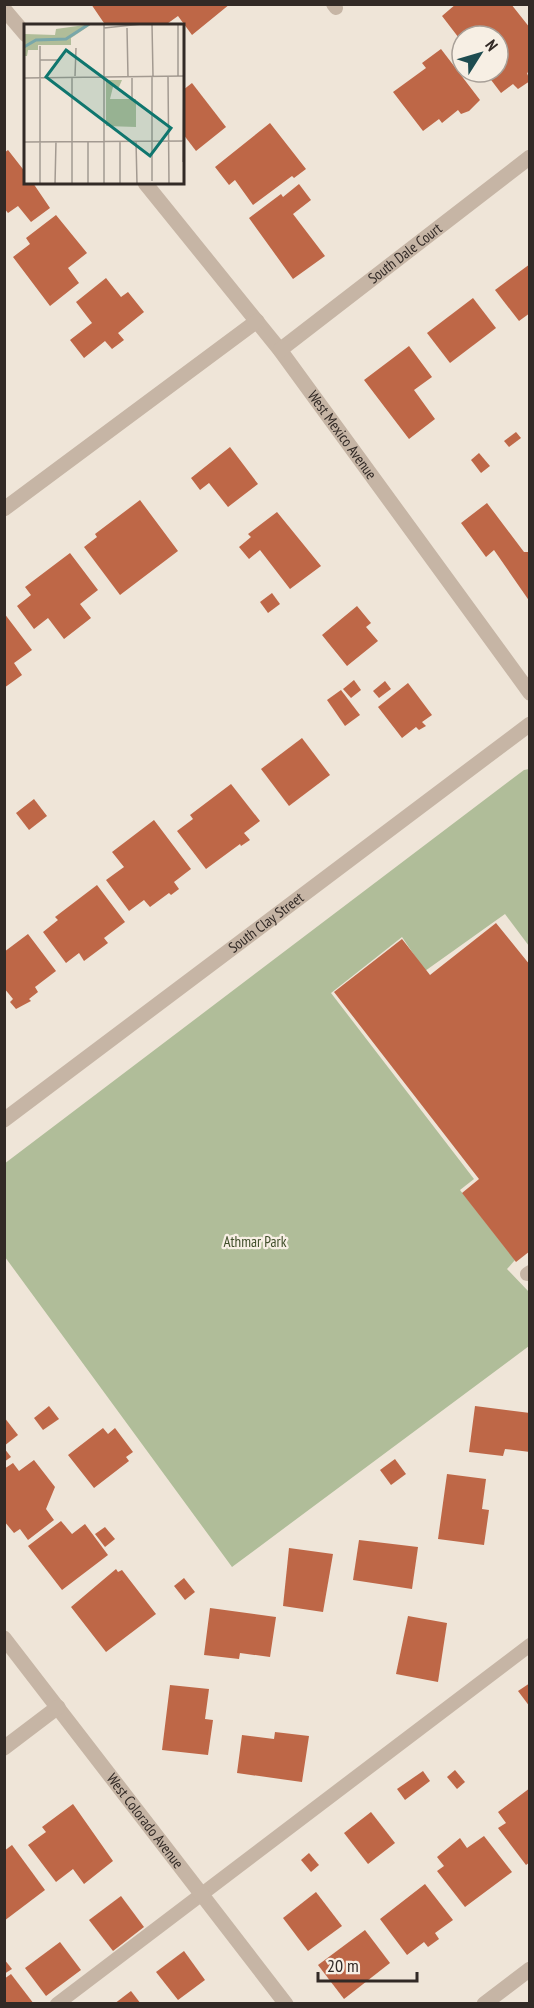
<svg xmlns="http://www.w3.org/2000/svg" width="534" height="2008" font-family="'PT Sans Narrow',sans-serif">
<style>
.green{fill:#b0bd99}
.building{fill:#be6747}
.lines{fill:none;stroke-linecap:round;stroke-linejoin:round}
.service{stroke:#c6b5a5;stroke-width:14}
.minor{stroke:#c6b5a5;stroke-width:15}
.tertiary{stroke:#c6b5a5;stroke-width:15}
.labels{text-anchor:middle;stroke-width:4.5;stroke-linejoin:round;paint-order:stroke}
.street-label{font-size:15px;fill:#322a26;stroke:#f7efe4}
.park-label{font-size:15px;fill:#414f2b;stroke:#f7efe4}
.inset-river{fill:none;stroke:#79a7aa;stroke-width:3}
.inset-road{fill:none;stroke:#a39a91;stroke-width:1.5}
.view{fill:#0f766e;fill-opacity:0.15;stroke:#0f766e;stroke-width:3}
.inset-edge{fill:none;stroke:#322a26;stroke-width:3}
</style>
<rect width="100%" height="100%" fill="#efe5d8"/>
<!-- green -->
<path class="green" d="M529,769v177l-24,-32 -80,57 -23,-34 -71,56 143,186 -14,11 55,70 -8,9 22,23v54l-297,221 -227,-310 -1,-93 520,-394z"/>
<!-- building -->
<g class="building">
<path d="M91,4h139l-38,31 -14,-19 -14,10h-58z"/>
<path d="M456,4h55l19,24v43l-3,2 3,8 -12,8 -5,-5 -12,9 -16,-21h13v-36h-36v6l-20,-26z"/>
<path d="M441,49l39,51 -11,11 -8,3 -3,-4 -16,13 -3,-4 -16,12 -30,-39 33,-24 -4,-5z"/>
<path d="M192,83l34,44 -30,24 -13,-17v-44z"/>
<path d="M270,123l36,46 -12,9 -2,-2 -39,29 -18,-25 -6,5 -14,-18z"/>
<path d="M8,150l18,23v10h7l17,25 -19,14 -13,-16 -10,7 -4,-5v-55z"/>
<path d="M299,184l12,16 -18,14 32,42 -32,23 -44,-61 32,-24 2,3z"/>
<path d="M56,215l31,38 -19,15 11,15 -29,23 -37,-49 17,-13 -4,-6z"/>
<path d="M530,264v49l-11,8 -24,-31z"/>
<path d="M106,278l15,19 7,-5 16,20 -26,21 6,7 -12,9 -7,-8 -21,17 -14,-18 22,-17 -16,-21z"/>
<path d="M473,298l23,30 -46,35 -23,-30z"/>
<path d="M409,346l23,31 -18,13 21,29 -26,20 -45,-59z"/>
<path d="M516,432l5,6 -12,9 -5,-6z"/>
<path d="M230,447l28,37 -30,23 -19,-24 -9,7 -9,-12z"/>
<path d="M479,453l11,13 -9,7 -10,-13z"/>
<path d="M140,500l38,51 -58,44 -36,-48 13,-10 -2,-3z"/>
<path d="M487,503l37,49h6v50l-36,-52 -8,7 -25,-34z"/>
<path d="M277,512l44,54 -31,23 -30,-39 -11,9 -10,-12 12,-10 -3,-3z"/>
<path d="M70,553l28,37 -18,14 11,14 -27,21 -16,-21 -14,11 -17,-23 14,-11 -6,-8z"/>
<path d="M272,593l8,11 -12,9 -8,-11z"/>
<path d="M357,606l14,17 -5,4 12,14 -31,25 -25,-31z"/>
<path d="M4,613l28,37 -18,13 8,12 -18,13z"/>
<path d="M354,680l7,10 -10,8 -8,-9z"/>
<path d="M385,681l6,8 -12,9 -6,-7z"/>
<path d="M408,683l24,32 -10,7 4,4 -7,4 -3,-3 -14,11 -24,-31z"/>
<path d="M341,690l19,25 -15,11 -18,-26z"/>
<path d="M302,738l28,37 -41,31 -28,-37z"/>
<path d="M231,784l29,37 -16,12 6,7 -9,6 -1,-2 -34,25 -29,-38 16,-12 -3,-4z"/>
<path d="M34,799l13,17 -18,14 -13,-17z"/>
<path d="M154,820l37,49 -17,13 5,7 -8,6 -2,-2 -19,14 -6,-7 -15,11 -23,-31 18,-13 -12,-15z"/>
<path d="M97,885l28,37 -21,16 4,5 -24,18 -5,-8 -13,10 -23,-31 15,-12 -3,-3z"/>
<path d="M496,923l34,42v286l-14,11 -54,-69 17,-14 -145,-187 68,-53 28,36z"/>
<path d="M28,934l28,37 -21,16 3,5 -9,7 2,2 -15,8 -6,-7 3,-3 -9,-11v-36z"/>
<path d="M49,1406l10,13 -16,11 -9,-12z"/>
<path d="M475,1406l55,7v39l-25,-3 -2,7 -34,-4z"/>
<path d="M4,1417l14,18 -14,11z"/>
<path d="M103,1428l5,6 7,-6 18,24 -7,5 3,4 -35,27 -26,-33z"/>
<path d="M4,1448l7,9 -7,5z"/>
<path d="M395,1459l11,15 -15,11 -11,-15z"/>
<path d="M34,1460l21,27 -9,22 8,11 -26,20 -8,-11 -6,4 -10,-12v-52l9,-6 6,8z"/>
<path d="M447,1474l39,5 -4,30 7,1 -5,35 -46,-6z"/>
<path d="M61,1521l11,13 13,-10 23,31 -46,35 -34,-44z"/>
<path d="M105,1527l10,12 -10,8 -10,-13z"/>
<path d="M359,1540l59,7 -6,42 -59,-9z"/>
<path d="M289,1548l44,6 -10,58 -40,-6z"/>
<path d="M116,1569l2,3 4,-2 34,44 -50,38 -35,-45z"/>
<path d="M184,1578l11,14 -10,8 -11,-14z"/>
<path d="M210,1608l66,9 -6,40 -30,-4 -1,6 -35,-4z"/>
<path d="M408,1616l39,7 -9,59 -42,-8z"/>
<path d="M530,1683v24l-12,-16z"/>
<path d="M170,1685l39,4 -4,30 8,1 -5,35 -46,-5z"/>
<path d="M275,1732l34,4 -7,46 -65,-9 5,-38 32,4z"/>
<path d="M455,1770l10,12 -8,7 -10,-12z"/>
<path d="M423,1771l7,10 -25,19 -8,-11z"/>
<path d="M530,1788v74l-4,3 -28,-37 8,-5 -8,-11z"/>
<path d="M73,1804l40,57 -29,23 -11,-15 -17,13 -28,-37 18,-13 -4,-5z"/>
<path d="M371,1812l24,31 -27,21 -24,-31z"/>
<path d="M484,1836l28,36 -47,35 -28,-36 7,-5 -7,-9 23,-19 7,10z"/>
<path d="M12,1845l33,45 -41,31v-70z"/>
<path d="M309,1853l10,12 -8,7 -10,-12z"/>
<path d="M425,1884l28,36 -18,13 4,6 -11,8 -4,-5 -17,13 -27,-36z"/>
<path d="M316,1892l26,34 -34,25 -25,-33z"/>
<path d="M121,1896l23,31 -31,24 -24,-31z"/>
<path d="M365,1930l25,33 -46,36 -26,-34z"/>
<path d="M60,1942l21,28 -35,26 -21,-28z"/>
<path d="M184,1951l21,29 -27,20 -22,-28z"/>
<path d="M4,1959l8,10 -8,5z"/>
<path d="M11,1974l23,30h-30v-25z"/>
<path d="M131,1991l10,13h-27z"/>
</g>
<g class="lines">
<!-- service -->
<g class="service">
<path d="M333,4l3,4"/>
<path d="M527,1274l3,-2"/>
<path d="M57,2004l473,-359"/>
</g>
<!-- minor -->
<g class="minor">
<path d="M4,9l22,26"/>
<path id="s1" d="M145,183l135,167 250,343"/>
<path id="s2" d="M280,350l250,-193"/>
<path d="M4,509l253,-188"/>
<path id="s3" d="M4,1638l282,366"/>
<path d="M4,1748l54,-41"/>
<path d="M484,2004l46,-35"/>
</g>
<!-- tertiary -->
<path class="tertiary" id="s4" d="M4,1120l526,-396"/>
</g>
<g class="labels">
<!-- street labels -->
<g class="street-label">
<text dy="5" stroke="none"><textPath href="#s2" startOffset="158">South Dale Court</textPath></text>
<text dy="5" stroke="none"><textPath href="#s1" startOffset="320">West Mexico Avenue</textPath></text>
<text dy="5" stroke="none"><textPath href="#s4" startOffset="328">South Clay Street</textPath></text>
<text dy="5" stroke="none"><textPath href="#s3" startOffset="231">West Colorado Avenue</textPath></text>
</g>
<!-- park labels -->
<g class="park-label">
<text x="255" y="1247">Athmar Park</text>
</g>
</g>
<!-- overview -->
<g transform="translate(24 24)">
<rect width="160" height="160" fill="#efe5d8"/>
<path d="M68,0l-21,14v7h-33v5h-10l-1,6h-3l1,-22 30,1 1,-6zM82,56h16l-3,7h-6l-3,12h26v28l-30,-1z" fill="#b0bd99"/>
<path class="inset-river" d="M0,23l12,-7 30,-1 23,-15"/>
<path class="inset-road" d="M80,0v160M128,0l1,52M154,0v52M80,4l38,-4M103,4l1,49M16,22v138M16,36h19M51,52l1,-28M128,52v105M144,52l1,108M0,54l161,-2M108,54v22M64,117v43M112,117l1,43M0,118l161,-1M159,138l1,-86M31,160l1,-43M48,160v-107M96,160v-43"/>
<path class="view" d="M42,26l105,78 -21,28 -104,-79z"/>
<rect width="160" height="160" class="inset-edge"/>
</g>
<!-- border -->
<rect width="534" height="2008" fill="none" stroke="#322a26" stroke-width="12"/>
<!-- north arrow -->
<g transform="translate(480 54) rotate(53)"><circle r="28" fill="#f7efe4" stroke="#a8a098" stroke-width="1.5"/>
<path d="M0-4.5L10 22L0 15L-10 22Z" fill="#1e4c50"/>
<text y="-9" font-size="16" font-weight="bold" text-anchor="middle" fill="#322a26">N</text>
</g>
<!-- scale -->
<path d="M318 1972v9h99v-9" fill="none" stroke="#322a26" stroke-width="3"/>
<text x="327" y="1972" font-size="18" fill="#322a26" stroke="#f7efe4" stroke-width="4.5" paint-order="stroke">20 m</text>
</svg>
